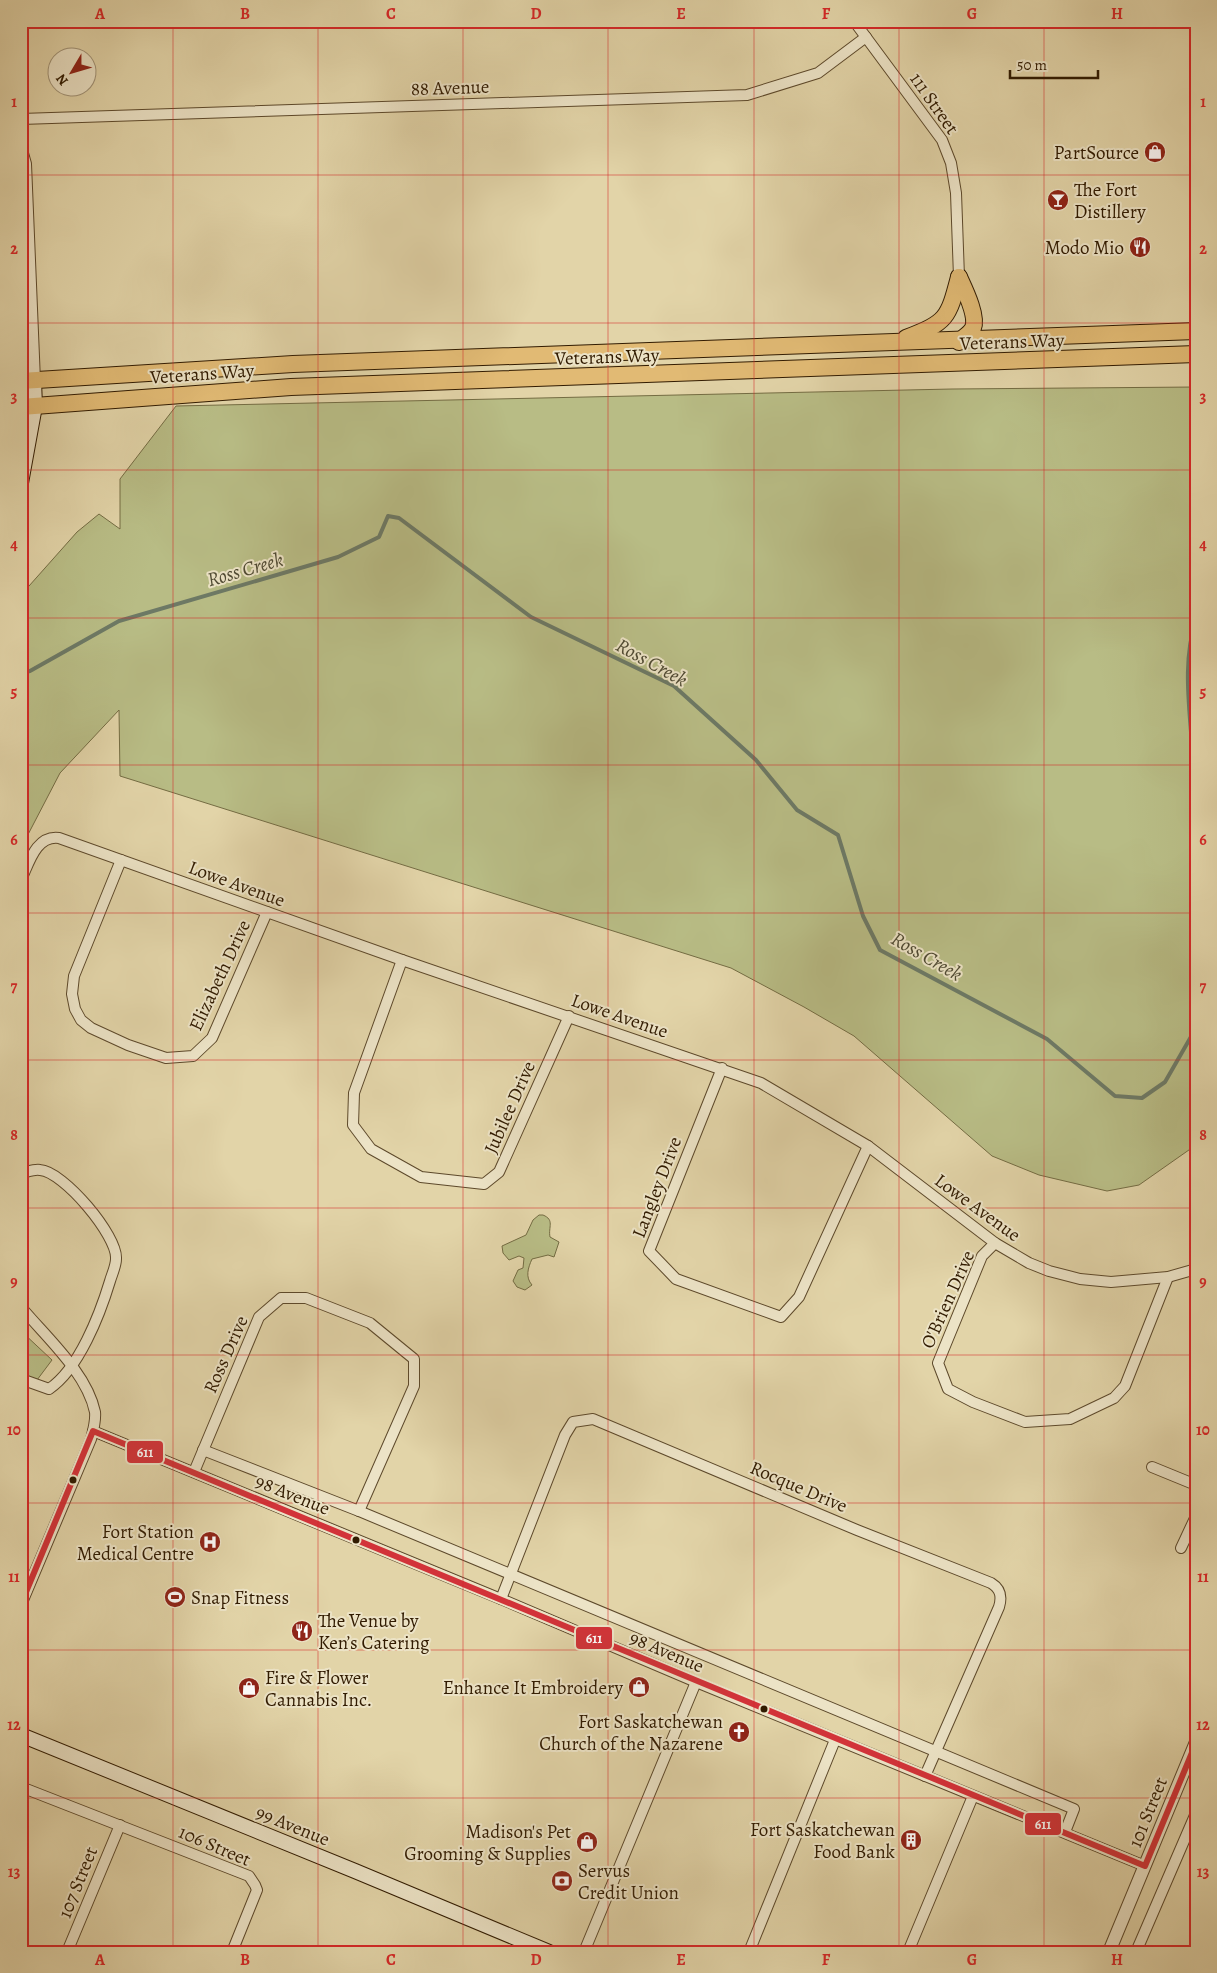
<svg xmlns="http://www.w3.org/2000/svg" width="1217" height="1973" font-family="Alegreya,serif">
<style>
.green{fill:#b8bc85;stroke:#746c43}
.lines{fill:none;stroke-linecap:round;stroke-linejoin:round}
.stream{stroke:#6d7965;stroke-width:4}
.minor-casing{stroke:#5d492b;stroke-width:12}
.tertiary-casing{stroke:#5d492b;stroke-width:14}
.secondary-casing{stroke:#311b01;stroke-width:16}
.primary-casing{stroke:#311b01;stroke-width:18}
.minor{stroke:#ece3c6;stroke-width:10}
.tertiary{stroke:#ece3c6;stroke-width:12}
.secondary{stroke:#ece3c6;stroke-width:14}
.primary{stroke:#e1ba74;stroke-width:16}
.bus-1-casing{stroke:#ece3c6;stroke-width:10}
.bus-1{stroke:#d23339;stroke-width:6}
.grid{fill:none;stroke:#d62828;stroke-width:1;stroke-opacity:0.55}
.bus-dot{fill:#311b01;stroke:#ece3c6;stroke-width:2}
.labels{text-anchor:middle;stroke-width:4;stroke-linejoin:round;paint-order:stroke}
.street-label{font-size:19px;fill:#311b01;stroke:#ece3c6}
.poi-label{font-size:19px;fill:#311b01;stroke:#ece3c6;text-anchor:end}
.water-label{font-size:20px;font-style:italic;fill:#4f4a33;stroke:#ece3c6}
.line-badge{stroke:#ece3c6;stroke-width:2}
.badge-label{font-size:14px;text-anchor:middle;font-weight:bold;fill:#fff}
.neatline{fill:none;stroke:#d62828;stroke-width:2}
.grid-label{font-size:16px;text-anchor:middle;font-weight:bold;fill:#d62828}
</style>
<rect width="100%" height="100%" fill="#e2d4a8"/>
<filter id="stains"><feTurbulence type="fractalNoise" baseFrequency=".004" numOctaves="4"/><feColorMatrix values="0 0 0 0 .2 0 0 0 0 .09 0 0 0 0 .02 0 0 0 .5 -.17"/></filter>
<radialGradient id="worn" r=".72"><stop offset=".6" stop-color="#630" stop-opacity="0"/><stop offset="1" stop-color="#630" stop-opacity=".3"/></radialGradient>
<!-- green -->
<g class="green">
<path d="M1196,387v758l-57,40 -32,6 -68,-16 -47,-19 -138,-120 -50,-29 -73,-39 -611,-192 -1,-66 -59,63 -39,75v-253l56,-63 22,-18 21,15v-50l56,-73 776,-17z"/>
<path d="M539,1215h4c12,5 5,12 7,22l9,5 -5,15 -6,-2 -16,4c-4,9 -7,18 0,26l-7,5 -8,-3 -4,-6 5,-11 5,-2 1,-10 -5,-2 -10,4 -6,-7 -1,-7 24,-11 7,-15z"/>
<path d="M21,1331l31,29 -15,20 -16,-6z"/>
</g>
<g class="lines">
<!-- stream -->
<g class="stream">
<path d="M1196,620c-12,36 -8,75 -5,112l5,2"/>
<path d="M21,673l9,-2 89,-50 219,-64 41,-20 9,-21 11,2 132,99 143,69 82,74 41,50 41,25 25,81 17,34 167,89 68,57 27,2 23,-16 31,-54"/>
</g>
<!-- minor casing -->
<g class="minor-casing">
<g id="minor">
<path d="M854,21l88,119 9,23 5,30 3,84"/>
<path d="M21,119l726,-24 71,-22 48,-36"/>
<path d="M121,860l-47,116 -2,18 3,15 6,11 10,8 37,17 38,13 27,-2 19,-18 55,-126"/>
<path d="M21,880c8,-17 15,-45 38,-42l343,122 359,123 107,63 127,97 34,20 20,8 31,8 31,3 57,-5 28,-8"/>
<path d="M402,960l-48,133 -1,32 18,24 50,28 63,7 15,-12 70,-156"/>
<path d="M722,1068l-73,183 27,28 105,38 18,-20 69,-151"/>
<path d="M21,1173c6,-1 13,-4 19,-3 23,1 78,66 76,89 0,7 -4,15 -6,22 -10,33 -31,88 -61,108l-28,-10"/>
<path d="M995,1243l-13,13 -44,107 10,26 25,13 52,20 45,-3 44,-21 11,-12 43,-109"/>
<path d="M21,1307c25,30 66,66 74,105 1,9 -2,19 -4,27l-70,166"/>
<path d="M93,1431l408,168 195,83 449,184"/>
<path d="M203,1450l156,61 715,298 -9,23"/>
<path d="M1152,1467l44,18"/>
<path d="M194,1472l65,-155 22,-19h25l64,25 44,36v27l-55,125"/>
<path d="M1181,1548l15,-32"/>
<path d="M501,1599l64,-164 8,-13 20,-3 264,111 134,53c10,6 11,14 8,24l-74,169"/>
<path d="M21,1787l228,89 6,9 2,5 -25,62"/>
<path d="M67,1952l53,-127"/>
<path d="M584,1952l112,-270"/>
<path d="M749,1952l86,-212"/>
<path d="M908,1952l65,-156"/>
<path d="M1136,1952l60,-139"/>
</g>
</g>
<!-- tertiary casing -->
<g class="tertiary-casing">
<g id="tertiary">
<path d="M21,150l4,14 9,217"/>
<path d="M1109,1952l87,-210"/>
</g>
</g>
<!-- secondary casing -->
<g class="secondary-casing">
<g id="secondary">
<path d="M21,483l14,-77 -1,-25"/>
<path d="M21,1735l334,136 194,81"/>
</g>
</g>
<!-- primary casing -->
<g class="primary-casing">
<g id="primary">
<path d="M906,338c41,-16 42,-19 53,-61"/>
<path d="M959,342c4,-5 11,-8 14,-14 5,-12 -9,-40 -14,-51"/>
<path d="M21,381l272,-17 903,-33"/>
<path d="M21,407l270,-20 905,-33"/>
</g>
</g>
<!-- minor -->
<use href="#minor" class="minor"/>
<!-- tertiary -->
<use href="#tertiary" class="tertiary"/>
<!-- secondary -->
<use href="#secondary" class="secondary"/>
<!-- primary -->
<use href="#primary" class="primary"/>
<!-- bus-1 casing -->
<g class="bus-1-casing">
<path id="bus-1" d="M21,1604l72,-173c351,144 701,291 1052,435l51,-123"/>
</g>
<!-- bus-1 -->
<use href="#bus-1" class="bus-1"/>
</g>
<!-- grid -->
<path class="grid" d="M173,21v1931M318,21v1931M463,21v1931M608,21v1931M754,21v1931M899,21v1931M1044,21v1931M21,175h1175M21,323h1175M21,470h1175M21,618h1175M21,765h1175M21,913h1175M21,1060h1175M21,1208h1175M21,1355h1175M21,1503h1175M21,1650h1175M21,1798h1175"/>
<!-- icons -->
<defs>
<g id="shop-disc" transform="scale(1.125)"><circle r="9.5" fill="#8f2418" stroke="#ece3c6"/><path d="M-5-2.5h2.3a2.7 3.5 0 0 1 5.4 0H5L5.5 6h-11ZM-1.5-2.5h3a1.5 2.3 0 0 0-3 0Z" fill="#fff"/></g>
<g id="bar-disc" transform="scale(1.125)"><circle r="9.5" fill="#8f2418" stroke="#ece3c6"/><path d="M-6-5H6L.8 .8V4.5H3.5V6h-7V4.5H-.8V.8Z" fill="#fff"/></g>
<g id="restaurant-disc" transform="scale(1.125)"><circle r="9.5" fill="#8f2418" stroke="#ece3c6"/><path d="M-5-6h1v4h1v-4h1v4h1v-4h1v5L-1.5 .5V6h-2V.5L-5-1ZM5-6V6H3V1.5H1.5Q1.5-4 5-6Z" fill="#fff"/></g>
<g id="hospital-disc" transform="scale(1.125)"><circle r="9.5" fill="#8f2418" stroke="#ece3c6"/><path d="M-5-5h3v3.5h4V-5h3V5h-3V1.5h-4V5h-3Z" fill="#fff"/></g>
<g id="stadium-disc" transform="scale(1.125)"><circle r="9.5" fill="#8f2418" stroke="#ece3c6"/><path d="M0-5a6.5 5 0 1 0 0 10a6.5 5 0 1 0 0-10ZM-3.5-1.8h7v3.6h-7Z" fill="#fff"/></g>
<g id="church-disc" transform="scale(1.125)"><circle r="9.5" fill="#8f2418" stroke="#ece3c6"/><path d="M-1.2-6h2.4v3.5h3.3v2.4h-3.3V6h-2.4V-.1h-3.3v-2.4h3.3Z" fill="#fff"/></g>
<g id="building-disc" transform="scale(1.125)"><circle r="9.5" fill="#8f2418" stroke="#ece3c6"/><path d="M-4-6H4V6H1V3H-1V6H-4ZM-2.5-4.3h1.7v1.8h-1.7ZM.8-4.3h1.7v1.8H.8ZM-2.5-1h1.7V.8h-1.7ZM.8-1h1.7V.8H.8Z" fill="#fff"/></g>
<g id="bank-disc" transform="scale(1.125)"><circle r="9.5" fill="#8f2418" stroke="#ece3c6"/><path d="M-6-4H6V4H-6ZM0-2.3a2.3 2.3 0 1 0 0 4.6a2.3 2.3 0 1 0 0-4.6Z" fill="#fff"/></g>
</defs>
<g fill-rule="evenodd">
<use href="#shop-disc" x="1155" y="152"/>
<use href="#bar-disc" x="1058" y="200"/>
<use href="#restaurant-disc" x="1140" y="247"/>
<use href="#hospital-disc" x="210" y="1542"/>
<use href="#stadium-disc" x="175" y="1597"/>
<use href="#restaurant-disc" x="302" y="1631"/>
<use href="#shop-disc" x="639" y="1687"/>
<use href="#shop-disc" x="249" y="1688"/>
<use href="#church-disc" x="739" y="1732"/>
<use href="#building-disc" x="911" y="1840"/>
<use href="#shop-disc" x="587" y="1842"/>
<use href="#bank-disc" x="562" y="1881"/>
</g>
<!-- markers -->
<g class="bus-dot">
<circle cx="73" cy="1480" r="4.5"/>
<circle cx="356" cy="1540" r="4.5"/>
<circle cx="764" cy="1709" r="4.5"/>
</g>
<g class="labels">
<!-- street labels -->
<g class="street-label">
<text transform="translate(450 87) rotate(-2)" y="7">88 Avenue</text>
<text transform="translate(935 103) rotate(55)" y="7">111 Street</text>
<text transform="translate(1012 341) rotate(-2)" y="7">Veterans Way</text>
<text transform="translate(607 356) rotate(-2)" y="7">Veterans Way</text>
<text transform="translate(202 373) rotate(-4)" y="7">Veterans Way</text>
<text transform="translate(237 883) rotate(20)" y="7">Lowe Avenue</text>
<text transform="translate(219 975) rotate(-65)" y="7">Elizabeth Drive</text>
<text transform="translate(620 1015) rotate(19)" y="7">Lowe Avenue</text>
<text transform="translate(509 1107) rotate(-66)" y="7">Jubilee Drive</text>
<text transform="translate(656 1187) rotate(-69)" y="7">Langley Drive</text>
<text transform="translate(978 1207) rotate(36)" y="7">Lowe Avenue</text>
<text transform="translate(947 1299) rotate(-66)" y="7">O'Brien Drive</text>
<text transform="translate(225 1354) rotate(-66)" y="7">Ross Drive</text>
<text transform="translate(799 1486) rotate(23)" y="7">Rocque Drive</text>
<text transform="translate(293 1494) rotate(22)" y="7">98 Avenue</text>
<text transform="translate(667 1651) rotate(23)" y="7">98 Avenue</text>
<text transform="translate(1147 1812) rotate(-68)" y="7">101 Street</text>
<text transform="translate(293 1825) rotate(22)" y="7">99 Avenue</text>
<text transform="translate(215 1845) rotate(23)" y="7">106 Street</text>
<text transform="translate(77 1882) rotate(-68)" y="7">107 Street</text>
</g>
<!-- poi labels -->
<g class="poi-label">
<text x="1139" y="159">PartSource</text>
<text x="1074" y="196" text-anchor="start">The Fort<tspan x="1074" dy="22">Distillery</tspan></text>
<text x="1124" y="254">Modo Mio</text>
<text x="194" y="1538">Fort Station<tspan x="194" dy="22">Medical Centre</tspan></text>
<text x="191" y="1604" text-anchor="start">Snap Fitness</text>
<text x="318" y="1627" text-anchor="start">The Venue by<tspan x="318" dy="22">Ken’s Catering</tspan></text>
<text x="265" y="1684" text-anchor="start">Fire &amp; Flower<tspan x="265" dy="22">Cannabis Inc.</tspan></text>
<text x="623" y="1694">Enhance It Embroidery</text>
<text x="723" y="1728">Fort Saskatchewan<tspan x="723" dy="22">Church of the Nazarene</tspan></text>
<text x="895" y="1836">Fort Saskatchewan<tspan x="895" dy="22">Food Bank</tspan></text>
<text x="571" y="1838">Madison's Pet<tspan x="571" dy="22">Grooming &amp; Supplies</tspan></text>
<text x="578" y="1877" text-anchor="start">Servus<tspan x="578" dy="22">Credit Union</tspan></text>
</g>
<!-- water labels -->
<g class="water-label">
<text transform="translate(245 569) rotate(-16)" y="7">Ross Creek</text>
<text transform="translate(652 662) rotate(29)" y="7">Ross Creek</text>
<text transform="translate(927 956) rotate(30)" y="7">Ross Creek</text>
</g>
</g>
<g class="line-badge">
<rect x="126" y="1440" width="38" height="24" rx="5" fill="#d23339"/>
<rect x="575" y="1626" width="38" height="24" rx="5" fill="#d23339"/>
<rect x="1024" y="1812" width="38" height="24" rx="5" fill="#d23339"/>
</g>
<g class="badge-label">
<text x="145" y="1457">611</text>
<text x="594" y="1643">611</text>
<text x="1043" y="1829">611</text>
</g>
<!-- margin -->
<rect width="1217" height="1973" fill="none" stroke="#e2d4a8" stroke-width="55"/>
<!-- north arrow -->
<g transform="translate(72 72) rotate(232)"><circle r="24" fill="#ece3c6" stroke="#a19377"/>
<path d="M0-4L9 19L0 12L-9 19Z" fill="#8f2418"/>
<text y="-8" font-size="14" font-weight="bold" text-anchor="middle" fill="#311b01">N</text>
</g>
<!-- scale -->
<path d="M1010 70v8h88v-8" fill="none" stroke="#311b01" stroke-width="2.5"/>
<text x="1017" y="70" font-size="15" fill="#311b01" stroke="#ece3c6" stroke-width="4" paint-order="stroke">50 m</text>
<rect x="28" y="28" width="1162" height="1918" class="neatline"/>
<g class="grid-label">
<text x="100" y="19">A</text>
<text x="245" y="19">B</text>
<text x="391" y="19">C</text>
<text x="536" y="19">D</text>
<text x="681" y="19">E</text>
<text x="826" y="19">F</text>
<text x="972" y="19">G</text>
<text x="1117" y="19">H</text>
<text x="14" y="107">1</text>
<text x="1203" y="107">1</text>
<text x="14" y="254">2</text>
<text x="1203" y="254">2</text>
<text x="14" y="402">3</text>
<text x="1203" y="402">3</text>
<text x="14" y="550">4</text>
<text x="1203" y="550">4</text>
<text x="14" y="697">5</text>
<text x="1203" y="697">5</text>
<text x="14" y="845">6</text>
<text x="1203" y="845">6</text>
<text x="14" y="992">7</text>
<text x="1203" y="992">7</text>
<text x="14" y="1140">8</text>
<text x="1203" y="1140">8</text>
<text x="14" y="1287">9</text>
<text x="1203" y="1287">9</text>
<text x="14" y="1435">10</text>
<text x="1203" y="1435">10</text>
<text x="14" y="1582">11</text>
<text x="1203" y="1582">11</text>
<text x="14" y="1730">12</text>
<text x="1203" y="1730">12</text>
<text x="14" y="1877">13</text>
<text x="1203" y="1877">13</text>
<text x="100" y="1965">A</text>
<text x="245" y="1965">B</text>
<text x="391" y="1965">C</text>
<text x="536" y="1965">D</text>
<text x="681" y="1965">E</text>
<text x="826" y="1965">F</text>
<text x="972" y="1965">G</text>
<text x="1117" y="1965">H</text>
</g>
<rect width="100%" height="100%" filter="url(#stains)"/>
<rect width="100%" height="100%" fill="url(#worn)"/>
</svg>
